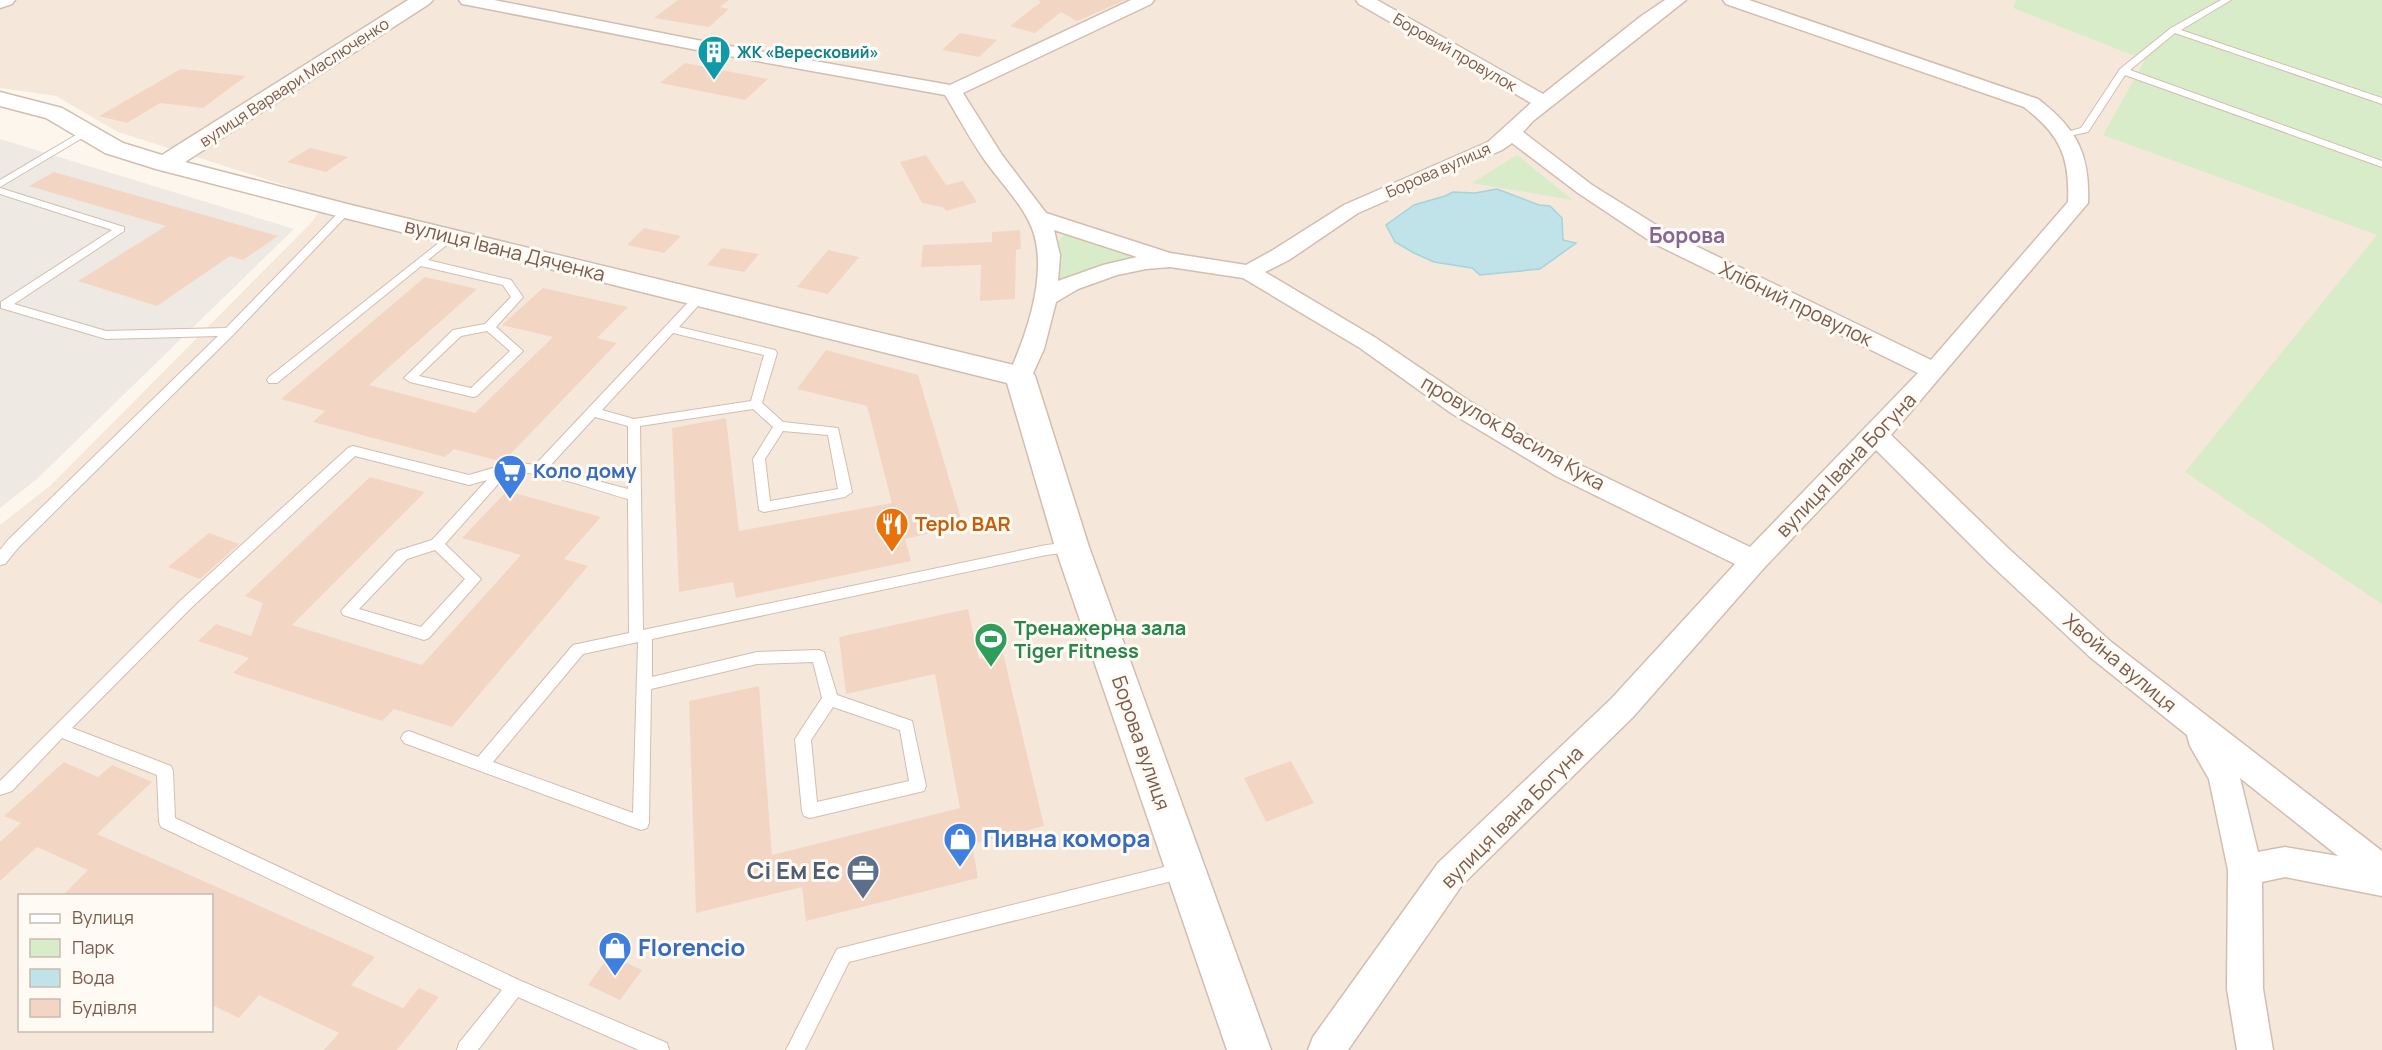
<svg xmlns="http://www.w3.org/2000/svg" width="2382" height="1050" font-family="Manrope,sans-serif">
<style>
.residential{fill:#f5e8da;fill-rule:evenodd}
.industrial{fill:#efe9e4}
.green{fill:#d8ecc9}
.water{fill:#bfe3e8;stroke:#a5d3da;stroke-width:1.5}
.building{fill:#f3d5c3}
.lines{fill:none;stroke-linecap:round;stroke-linejoin:round}
.service-casing{stroke:#d1beb0;stroke-width:2}
.minor-casing{stroke:#d1beb0;stroke-width:3}
.tertiary-casing{stroke:#d1beb0;stroke-width:3}
.service{fill:#fff;fill-rule:evenodd}
.minor{fill:#fff;fill-rule:evenodd}
.tertiary{fill:#fff;fill-rule:evenodd}
.labels{text-anchor:middle;stroke-width:6;stroke-linejoin:round;paint-order:stroke}
.far-culture-label{font-size:16px;font-weight:bold;fill:#0d838f;stroke:#fffaf3;text-anchor:start}
.far-street-label{font-size:16px;fill:#7a5c4d;stroke:#fffaf3}
.street-label{font-size:20px;fill:#7a5c4d;stroke:#fffaf3}
.shop-label{font-size:20px;font-weight:bold;fill:#366cbe;stroke:#fffaf3;text-anchor:start}
.food-label{font-size:20px;font-weight:bold;fill:#c56008;stroke:#fffaf3;text-anchor:start}
.leisure-label{font-size:20px;font-weight:bold;fill:#27864d;stroke:#fffaf3;text-anchor:start}
.neighbourhood-label{font-size:21px;font-weight:bold;fill:#846695;stroke:#fffaf3}
.near-shop-label{font-size:24px;font-weight:bold;fill:#366cbe;stroke:#fffaf3;text-anchor:start}
.near-service-label{font-size:24px;font-weight:bold;fill:#4e5e75;stroke:#fffaf3;text-anchor:end}
</style>
<rect width="100%" height="100%" fill="#fdf6ec"/>
<!-- residential -->
<path class="residential" d="M0,0h2382v1050h-2382v-525l51,-40 260,-262 17,-24 -210,-67 -62,-36 -56,-8zM20,896h192v134h-192z"/>
<!-- industrial -->
<path class="industrial" d="M0,139l294,90 -257,250 -37,29z"/>
<!-- green -->
<g class="green">
<path d="M2016,0h366v604l-197,-132 192,-237 -274,-100 42,-75 -132,-52z"/>
<path d="M1517,155l56,45 -101,-17z"/>
<path d="M1070,233l74,22 -85,25 -1,-38 6,-7z"/>
</g>
<!-- water -->
<path class="water" d="M1497,189l42,16 11,1 12,12 1,22 13,3 -36,26 -60,6 -8,-7 -38,-6 -20,-9 -19,-11 -9,-17 28,-20 31,-9 8,-4 22,1z"/>
<!-- building -->
<g class="building">
<path d="M678,0h51l-9,7 9,2 -20,18 -55,-9z"/>
<path d="M1038,0h87l-48,21 -16,-9 -26,21 -25,-7 31,-24z"/>
<path d="M960,33l37,7 -18,17 -37,-7z"/>
<path d="M685,63l83,16 -23,21 -85,-17z"/>
<path d="M181,69l65,7 -43,32 -43,-5 -33,20 -28,-7z"/>
<path d="M310,148l38,9 -22,15 -39,-10z"/>
<path d="M926,155l20,30 17,-4 14,21 -31,9 -3,-4 -21,-4 -22,-41z"/>
<path d="M54,172l224,64 -35,24 -13,-4 -73,50 -79,-25 88,-55 -137,-40z"/>
<path d="M644,228l37,8 -17,17 -37,-8z"/>
<path d="M1020,230l1,19 -5,1 -1,49 -35,2 1,-36 -60,2 2,-22 69,-3v-10z"/>
<path d="M722,248l37,6 -15,18 -37,-7z"/>
<path d="M828,250l31,7 -31,37 -31,-7z"/>
<path d="M425,277l52,12 -108,96 106,28 78,-76 -51,-12 41,-37 85,19 -31,31 20,5 -114,119 -49,-13 -9,8 -132,-35 12,-11 -44,-12z"/>
<path d="M826,350l92,25 45,150 -58,14 6,22 -175,37 -3,-16 -54,10 -7,-164 54,-10 13,113 153,-28 -25,-97 -70,-17z"/>
<path d="M370,477l55,15 -133,133 130,40 99,-110 -59,-17 45,-47 94,26 -37,42 24,7 -136,161 -58,-18 -12,12 -149,-48 16,-15 -51,-17 18,-17 35,12 12,-33 -18,-7z"/>
<path d="M209,533l30,11 -39,35 -32,-12z"/>
<path d="M968,609l11,50 24,-6 41,173 -72,18 6,34 -172,43 -4,-34 -106,26 -7,-212 70,-15 13,169 188,-47 -25,-134 -89,20 -7,-57z"/>
<path d="M1291,761l23,42 -48,19 -22,-44z"/>
<path d="M64,762l34,15 14,-12 40,17 -55,52 278,123 -24,28 52,23 16,-20 20,9 -42,53h-73l15,-17 -80,-38 -20,23 -27,-13v-109h-150l26,-26 -51,-23 -37,34v-39l21,-19 -17,-7z"/>
<path d="M610,955l32,15 -22,30 -32,-15z"/>
</g>
<g class="lines">
<!-- service casing -->
<g class="service-casing">
<g id="service">
<path d="M2221,0h10l-50,30 201,68v6l-207,-71 -45,37 252,91v6l-257,-92 -37,57 -24,5v-4l17,-5 39,-59 51,-41z"/>
<path d="M86,129l5,3 -2,2 -89,53v-7z"/>
<path d="M0,188l124,39v4l-110,73 92,27 120,-3 116,-119 4,-1 5,3 -118,124 -215,213 -13,16 -5,1v-15l8,-10 210,-204 -112,3 -105,-31v-6l111,-72 -112,-36z"/>
<path d="M450,234l4,1v4l-26,21 83,20 12,17 -27,30 27,24 -46,45 -4,1 -63,-15 -6,-4 49,-48 32,-6 26,-27 -8,-12 -82,-19 -144,117h-8l-2,-3 2,-3zM487,331l23,20 -39,37 -52,-12 42,-40z"/>
<path d="M700,293l6,4 -27,30 96,23 2,3 -15,50 21,19 55,6 14,64 -7,5 -81,15 -5,-2 -6,-51 20,-32 -20,-18 -113,17 3,204 403,-85 26,-3 5,1 2,4 -2,4 -31,4 -394,84v38l105,-25 62,-2 5,2 13,43 75,26 14,65 -2,5 -114,27 -6,-2 -2,-5 -7,-72 27,-41 -9,-36 -56,2 -106,25 -2,134 -2,5 -6,2 -237,-87 -3,-5 3,-5 5,-2 69,26 95,-112 56,-12 -1,-134c-27,-7 -96,-33 -121,-25l-62,70 36,35 -52,59 -5,2 -81,-25 -2,-4 56,-60 35,-11 55,-60 -18,5 -114,-29 -165,153 -118,119 99,38 2,5 2,47 346,163 146,62 2,7h-30l-121,-53 -40,53h-21l2,-7 43,-53 -341,-163 -2,-5 -2,-47 -95,-37 -50,53 -12,4v-14l180,-180 168,-153 5,-2 116,29 45,-13 21,3 161,-171zM673,333l91,22 -13,46 -117,18 -32,-9zM595,417l33,9v63l-80,-21zM783,431l45,4 10,54 -68,12 -5,-42zM435,550l30,29 -44,48 -62,-18 48,-50zM638,642l-5,171 -140,-51 90,-108zM833,707l67,23 9,51 -92,21 -6,-62z"/>
<path d="M1184,862l6,3 2,5 -2,5 -6,3 -335,84 -44,88h-19l51,-101z"/>
</g>
</g>
<!-- minor casing -->
<g class="minor-casing">
<g id="minor">
<path d="M0,0h15l-3,4 -12,4z"/>
<path d="M459,0h35l213,42 243,43 181,-85h23l-3,4 -188,89 39,62 44,58 124,40 76,12 27,-15 71,-45 144,-63 43,-39 -172,-99 -3,-4h21l166,94 97,-77 25,-17h21l-153,121 -10,11 69,53 77,48 262,127 137,-158c2,-46 -8,-67 -44,-95l-298,-103 -3,-4h26l289,99c39,30 52,55 50,104l-197,232 118,114 101,92 272,210v45l-97,-19 -23,5 1,107 10,61h-36l-10,-61 1,-119 -19,-91 -19,-33 -3,-11 -97,-78 -101,-94 -113,-113 -112,118 -131,149 -171,168 -114,165h-40l5,-13 125,-174 173,-164 124,-135 -179,-88 -105,-63 -91,-65 -117,-70 -73,-11 -24,2 -29,6 -39,14 -22,13 -12,47 -15,33 -9,2 -9,-2 -3,-6c18,-40 39,-98 26,-142 -8,-26 -32,-50 -48,-72 -15,-21 -27,-44 -41,-67l-238,-43 -239,-47 -6,-1zM1512,143l66,50 75,50 265,130 -168,174 -176,-85 -105,-61 -93,-63 -111,-66 24,-12 69,-47 144,-63zM1054,230l83,27 -34,8 -45,16 2,-26zM2240,778l98,78 -53,-9 -27,5z"/>
</g>
</g>
<!-- tertiary casing -->
<g class="tertiary-casing">
<path id="tertiary" d="M408,0h25l-4,4 -244,158 166,43 679,164 5,7 54,171 182,503h-44l-172,-503 -48,-164 -670,-167 -181,-47 -51,-16 -59,-35 -46,-12v-14l62,16 61,35 39,12z"/>
</g>
<!-- service -->
<use href="#service" class="service"/>
<!-- minor -->
<use href="#minor" class="minor"/>
<!-- tertiary -->
<use href="#tertiary" class="tertiary"/>
</g>
<!-- icons -->
<defs>
<g id="building-pin" transform="scale(1.725)"><path d="M0 17L-7.5 6A9.5 9.5 0 1 1 7.5 6Z" fill="#0f9aa8" stroke="#fffaf3"/><path d="M-4-6H4V6H1V3H-1V6H-4ZM-2.5-4.3h1.7v1.8h-1.7ZM.8-4.3h1.7v1.8H.8ZM-2.5-1h1.7V.8h-1.7ZM.8-1h1.7V.8H.8Z" fill="#fff"/></g>
<g id="supermarket-pin" transform="scale(1.725)"><path d="M0 17L-7.5 6A9.5 9.5 0 1 1 7.5 6Z" fill="#3f7fe0" stroke="#fffaf3"/><path d="M-6-5.5h2.5l.6 2H6L4.5 2H-2.5L-4.4-4H-6ZM-1.5 3.2a1.3 1.3 0 1 0 .1 0ZM3 3.2a1.3 1.3 0 1 0 .1 0Z" fill="#fff"/></g>
<g id="restaurant-pin" transform="scale(1.725)"><path d="M0 17L-7.5 6A9.5 9.5 0 1 1 7.5 6Z" fill="#e8710a" stroke="#fffaf3"/><path d="M-5-6h1v4h1v-4h1v4h1v-4h1v5L-1.5 .5V6h-2V.5L-5-1ZM5-6V6H3V1.5H1.5Q1.5-4 5-6Z" fill="#fff"/></g>
<g id="stadium-pin" transform="scale(1.725)"><path d="M0 17L-7.5 6A9.5 9.5 0 1 1 7.5 6Z" fill="#2e9e5b" stroke="#fffaf3"/><path d="M0-5a6.5 5 0 1 0 0 10a6.5 5 0 1 0 0-10ZM-3.5-1.8h7v3.6h-7Z" fill="#fff"/></g>
<g id="shop-pin" transform="scale(1.725)"><path d="M0 17L-7.5 6A9.5 9.5 0 1 1 7.5 6Z" fill="#3f7fe0" stroke="#fffaf3"/><path d="M-5-2.5h2.3a2.7 3.5 0 0 1 5.4 0H5L5.5 6h-11ZM-1.5-2.5h3a1.5 2.3 0 0 0-3 0Z" fill="#fff"/></g>
<g id="office-pin" transform="scale(1.725)"><path d="M0 17L-7.5 6A9.5 9.5 0 1 1 7.5 6Z" fill="#5c6f8a" stroke="#fffaf3"/><path d="M-6-3h4V-5.5h4V-3h4V5H-6ZM-1-4.5V-3h2v-1.5ZM-6 0V1H6V0Z" fill="#fff"/></g>
</defs>
<g fill-rule="evenodd">
<use href="#building-pin" x="714" y="52"/>
<use href="#supermarket-pin" x="510" y="471"/>
<use href="#restaurant-pin" x="892" y="524"/>
<use href="#stadium-pin" x="991" y="639"/>
<use href="#shop-pin" x="960" y="839"/>
<use href="#office-pin" x="863" y="871"/>
<use href="#shop-pin" x="615" y="948"/>
</g>
<g class="labels">
<!-- far-culture labels -->
<g class="far-culture-label">
<text x="737" y="58">ЖК «Вересковий»</text>
</g>
<!-- far-street labels -->
<g class="far-street-label">
<text transform="translate(1455 52) rotate(30)" y="6">Боровий провулок</text>
<text transform="translate(294 82) rotate(-33)" y="6">вулиця Варвари Маслюченко</text>
<text transform="translate(1438 170) rotate(-24)" y="6">Борова вулиця</text>
</g>
<!-- street labels -->
<g class="street-label">
<text transform="translate(505 250) rotate(14)" y="7">вулиця Івана Дяченка</text>
<text transform="translate(1796 304) rotate(26)" y="7">Хлібний провулок</text>
<text transform="translate(1513 433) rotate(30)" y="7">провулок Василя Кука</text>
<text transform="translate(1846 465) rotate(-46)" y="7">вулиця Івана Богуна</text>
<text transform="translate(2120 663) rotate(40)" y="7">Хвойна вулиця</text>
<text transform="translate(1141 743) rotate(71)" y="7">Борова вулиця</text>
<text transform="translate(1512 817) rotate(-45)" y="7">вулиця Івана Богуна</text>
</g>
<!-- shop labels -->
<g class="shop-label">
<text x="533" y="478">Коло дому</text>
</g>
<!-- food labels -->
<g class="food-label">
<text x="915" y="531">Teplo BAR</text>
</g>
<!-- leisure labels -->
<g class="leisure-label">
<text x="1014" y="635">Тренажерна зала<tspan x="1014" dy="23">Tiger Fitness</tspan></text>
</g>
<!-- neighbourhood labels -->
<g class="neighbourhood-label">
<text x="1687" y="243">Борова</text>
</g>
<!-- near-shop labels -->
<g class="near-shop-label">
<text x="983" y="847">Пивна комора</text>
<text x="638" y="956">Florencio</text>
</g>
<!-- near-service labels -->
<g class="near-service-label">
<text x="840" y="879">Сі Ем Ес</text>
</g>
</g>
<!-- legend -->
<rect x="18" y="894" width="195" height="138" fill="#fffaf3" stroke="#cabbb1" stroke-width="1.5"/>
<rect x="30" y="914" width="30" height="9" fill="#ffffff" stroke="#cabbb1" stroke-width="1.5"/>
<text x="72" y="924" font-size="18" fill="#7a5c4d">Вулиця</text>
<rect x="30" y="939" width="30" height="18" fill="#d8ecc9" stroke="#cabbb1" stroke-width="1.5"/>
<text x="72" y="954" font-size="18" fill="#7a5c4d">Парк</text>
<rect x="30" y="969" width="30" height="18" fill="#bfe3e8" stroke="#cabbb1" stroke-width="1.5"/>
<text x="72" y="984" font-size="18" fill="#7a5c4d">Вода</text>
<rect x="30" y="999" width="30" height="18" fill="#f3d5c3" stroke="#cabbb1" stroke-width="1.5"/>
<text x="72" y="1014" font-size="18" fill="#7a5c4d">Будівля</text>
</svg>
